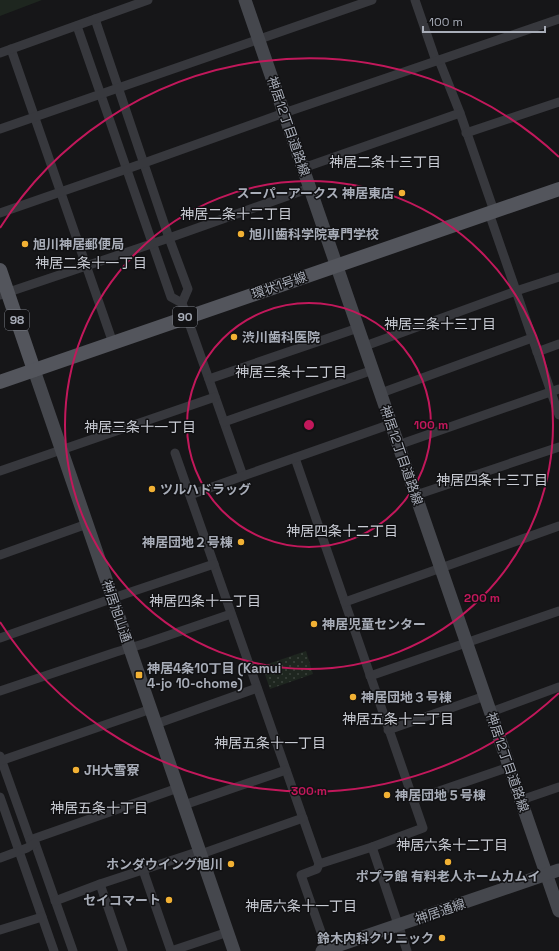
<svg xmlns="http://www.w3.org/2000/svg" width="559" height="951" font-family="'Space Grotesk','Noto Sans JP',sans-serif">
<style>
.grass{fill:#1e261f}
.park{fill:url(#park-dots)}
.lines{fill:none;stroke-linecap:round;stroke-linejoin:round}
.street{stroke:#37383d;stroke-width:9}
.secondary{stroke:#45474d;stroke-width:13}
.primary{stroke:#53555c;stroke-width:14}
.ring{fill:none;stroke:#c2185b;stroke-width:2}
.poi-dot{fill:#f2b134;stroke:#111113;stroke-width:1.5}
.labels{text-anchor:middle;stroke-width:3;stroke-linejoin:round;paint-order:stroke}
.shield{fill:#111113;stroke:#7b7e86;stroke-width:1}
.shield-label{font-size:12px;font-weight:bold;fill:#a8adb8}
.street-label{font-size:13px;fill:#a8adb8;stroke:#111113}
.poi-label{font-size:13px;font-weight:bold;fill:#a8adb8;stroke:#111113;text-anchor:start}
.neighbourhood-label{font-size:14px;fill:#c9ccd4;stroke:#111113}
.centre{fill:#c2185b;stroke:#111113;stroke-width:2}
.ring-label{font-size:12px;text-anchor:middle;font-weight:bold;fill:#c2185b;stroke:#111113;stroke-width:3;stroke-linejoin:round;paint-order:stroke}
</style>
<defs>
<pattern id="park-dots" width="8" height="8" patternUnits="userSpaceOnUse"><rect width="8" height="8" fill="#1e261f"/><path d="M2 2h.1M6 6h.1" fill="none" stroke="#3c433d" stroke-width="1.8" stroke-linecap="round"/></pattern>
</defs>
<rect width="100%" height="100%" fill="#161618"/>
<!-- grass -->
<path class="grass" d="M0,0h42l-42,16z"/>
<!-- park -->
<path class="park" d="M306,651l7,23 -43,15 -8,-23z"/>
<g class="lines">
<!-- street -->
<g class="street">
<path d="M415,0l21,61"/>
<path d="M95,19l74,219 19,51 -6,14 61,173"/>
<path d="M77,26l94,271 11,6"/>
<path d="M11,49l102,294"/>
<path d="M0,53l148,-53"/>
<path d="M439,60l21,53 34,98"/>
<path d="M0,129l372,-129"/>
<path d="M466,133l93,-31"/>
<path d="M303,168l157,-55"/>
<path d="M0,213l144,-50 140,-50 275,-94"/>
<path d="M489,213l70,202"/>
<path d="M0,295l169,-57 141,-50"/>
<path d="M365,346l151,-55 43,-14"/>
<path d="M537,352l22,-8"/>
<path d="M209,379l149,-51"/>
<path d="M381,393l151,-55"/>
<path d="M224,422l149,-52"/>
<path d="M398,445l161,-56"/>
<path d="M175,453l144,411"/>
<path d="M295,458l128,370 -51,19 -53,17 -2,5 -16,6 26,74"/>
<path d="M0,471l215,-74"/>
<path d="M190,495l53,-19 148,-52"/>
<path d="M416,495l143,-48"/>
<path d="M0,555l87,-31"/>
<path d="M345,602l214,-76"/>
<path d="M0,638l125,-44 89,-30"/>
<path d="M370,676l189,-65"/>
<path d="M0,691l116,-39 27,-8 88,-30"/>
<path d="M491,712l68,-25"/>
<path d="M156,724l101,-36"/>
<path d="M388,730l97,-34"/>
<path d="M0,756l30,84 5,3 38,108"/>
<path d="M0,761l151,-52"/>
<path d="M0,797l54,154"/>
<path d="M413,800l96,-33"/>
<path d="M521,800l38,-13"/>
<path d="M184,805l102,-35"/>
<path d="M30,840l148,-52"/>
<path d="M372,847l35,104"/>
<path d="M201,854l102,-36"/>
<path d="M0,858l27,-10 8,-5"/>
<path d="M143,870l28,81"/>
<path d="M100,884l23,67"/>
<path d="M55,901l45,-17 100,-33"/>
<path d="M0,930l42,-13"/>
<path d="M171,951l57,-19"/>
</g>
<!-- secondary -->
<g class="secondary">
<path d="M245,0l314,911"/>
<path d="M34,370l200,581"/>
<path d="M322,951l237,-81"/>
</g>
<!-- primary -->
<g class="primary">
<path d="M0,270l34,100"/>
<path d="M0,382l559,-193"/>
</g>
</g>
<!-- distance rings -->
<g class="ring">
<circle cx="309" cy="425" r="122"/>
<circle cx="309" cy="425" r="244"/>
<path d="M559 693A366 366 0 0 1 0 622M0 228A366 366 0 0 1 559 157"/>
</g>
<!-- markers -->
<g class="poi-dot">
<circle cx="402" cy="193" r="4"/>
<circle cx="241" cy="234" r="4"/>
<circle cx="25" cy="244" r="4"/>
<circle cx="234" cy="337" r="4"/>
<circle cx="152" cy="489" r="4"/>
<circle cx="241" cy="542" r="4"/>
<circle cx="314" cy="624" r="4"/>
<rect x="135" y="671" width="8" height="8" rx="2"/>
<circle cx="353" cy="697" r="4"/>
<circle cx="76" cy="770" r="4"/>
<circle cx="387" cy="795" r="4"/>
<circle cx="448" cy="862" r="4"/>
<circle cx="231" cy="864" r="4"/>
<circle cx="169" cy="900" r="4"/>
<circle cx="442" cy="938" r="4"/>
</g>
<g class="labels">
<!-- shield labels -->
<g class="shield">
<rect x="173" y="307" width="24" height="20" rx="3"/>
<rect x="5" y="310" width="24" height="20" rx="3"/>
</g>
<g class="shield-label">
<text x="185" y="321">90</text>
<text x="17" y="324">98</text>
</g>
<!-- street labels -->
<g class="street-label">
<text transform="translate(289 126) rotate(71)" y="5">神居12丁目道路線</text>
<text transform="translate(279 285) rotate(-19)" y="5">環状1号線</text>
<text transform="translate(402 455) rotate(71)" y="5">神居12丁目道路線</text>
<text transform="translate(117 611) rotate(71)" y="5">神居旭山通</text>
<text transform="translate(508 762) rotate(71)" y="5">神居12丁目道路線</text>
<text transform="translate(440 911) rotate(-19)" y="5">神居通線</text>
</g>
<!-- poi labels -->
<g class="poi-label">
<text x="394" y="198" text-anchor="end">スーパーアークス 神居東店</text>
<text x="249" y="239">旭川歯科学院専門学校</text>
<text x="33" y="249">旭川神居郵便局</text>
<text x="242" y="342">渋川歯科医院</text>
<text x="160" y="494">ツルハドラッグ</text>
<text x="233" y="547" text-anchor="end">神居団地２号棟</text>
<text x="322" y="629">神居児童センター</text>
<text x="147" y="673">神居4条10丁目 (Kamui<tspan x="147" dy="15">4-jo 10-chome)</tspan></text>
<text x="361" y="702">神居団地３号棟</text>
<text x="84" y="775">JH大雪寮</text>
<text x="395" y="800">神居団地５号棟</text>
<text x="223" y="869" text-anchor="end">ホンダウイング旭川</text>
<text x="448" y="881" text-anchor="middle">ポプラ館 有料老人ホームカムイ</text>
<text x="161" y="905" text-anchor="end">セイコマート</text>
<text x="434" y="943" text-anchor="end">鈴木内科クリニック</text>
</g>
<!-- neighbourhood labels -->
<g class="neighbourhood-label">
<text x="385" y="167">神居二条十三丁目</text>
<text x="236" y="219">神居二条十二丁目</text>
<text x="91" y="268">神居二条十一丁目</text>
<text x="440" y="329">神居三条十三丁目</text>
<text x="291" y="377">神居三条十二丁目</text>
<text x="140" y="432">神居三条十一丁目</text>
<text x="492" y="485">神居四条十三丁目</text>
<text x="342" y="536">神居四条十二丁目</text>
<text x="205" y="606">神居四条十一丁目</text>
<text x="398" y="724">神居五条十二丁目</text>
<text x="270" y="748">神居五条十一丁目</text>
<text x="99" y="813">神居五条十丁目</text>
<text x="452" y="850">神居六条十二丁目</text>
<text x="301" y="911">神居六条十一丁目</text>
</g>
</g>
<circle cx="309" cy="425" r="6" class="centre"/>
<g class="ring-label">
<text x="431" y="429">100 m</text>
<text x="482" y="602">200 m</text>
<text x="309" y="795">300 m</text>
</g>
<!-- scale -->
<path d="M423 26v6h122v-6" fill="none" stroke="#a8adb8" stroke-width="2"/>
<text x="429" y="26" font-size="12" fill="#a8adb8" stroke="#111113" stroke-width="3" paint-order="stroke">100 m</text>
</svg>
